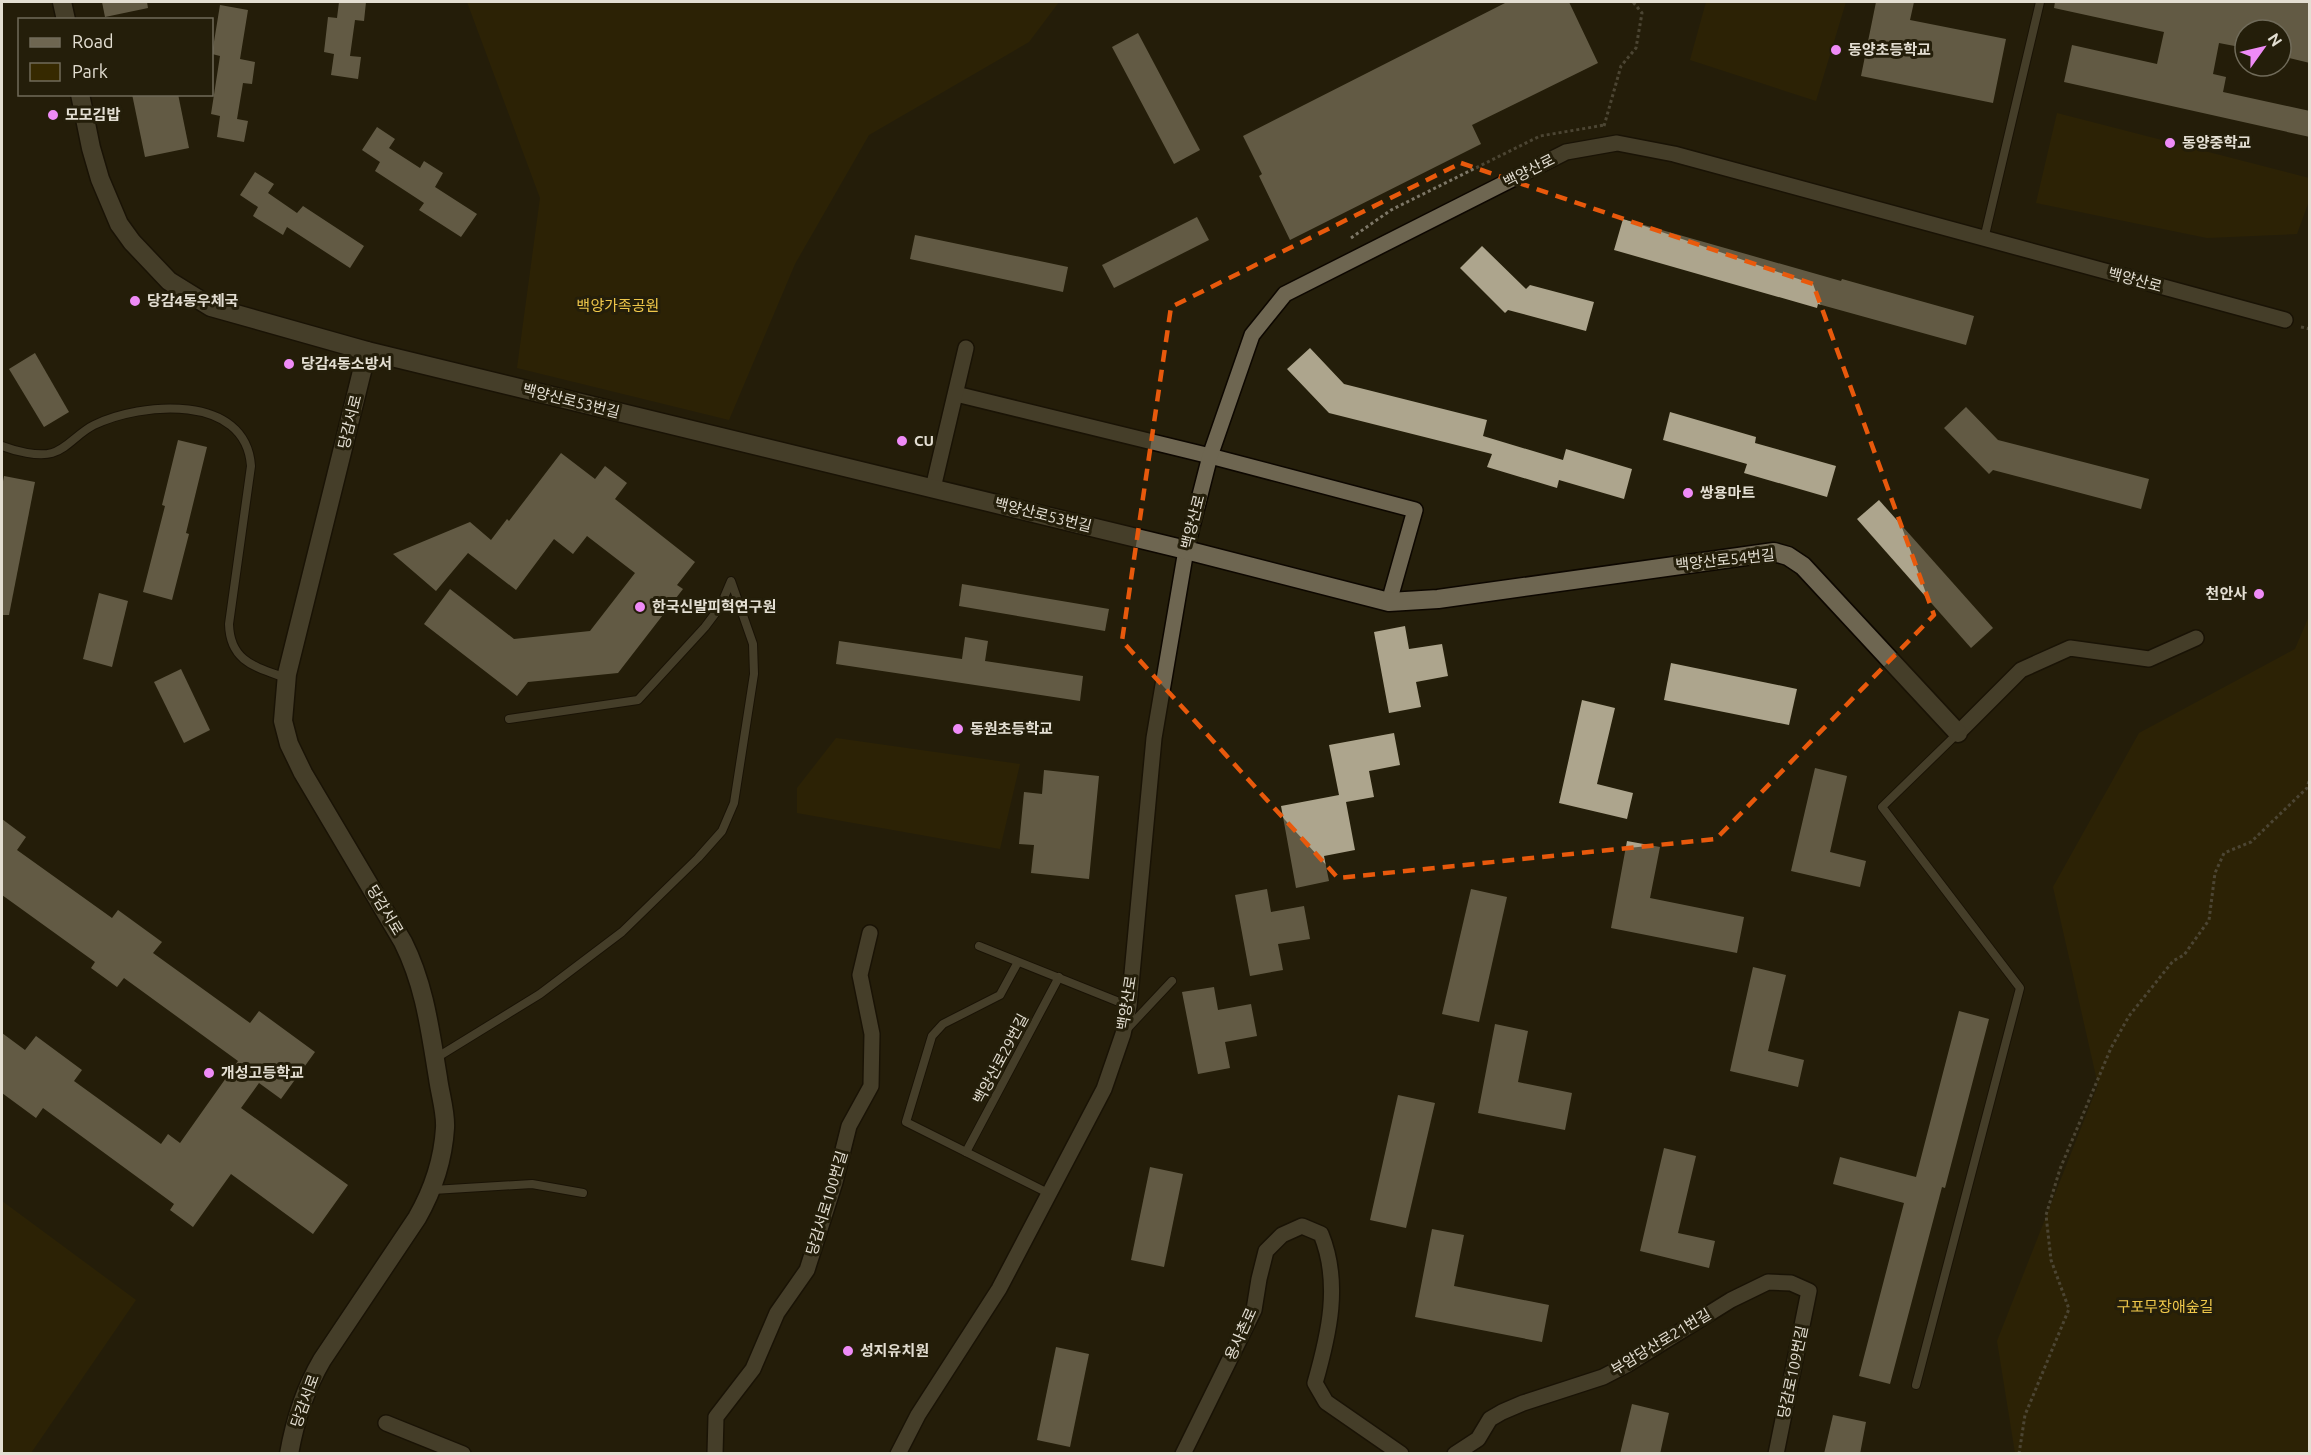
<svg xmlns="http://www.w3.org/2000/svg" width="2311" height="1455" font-family="Ubuntu,'Noto Sans KR',sans-serif">
<style>
.green{fill:#362900}
.building{fill:#ada58d}
.lines{fill:none;stroke-linecap:round;stroke-linejoin:round}
.lane-casing{stroke:#0d0700;stroke-width:10}
.street-casing{stroke:#0d0700;stroke-width:18}
.secondary-casing{stroke:#0d0700;stroke-width:21}
.path{stroke:#7d7767;stroke-width:3;stroke-dasharray:3 3;stroke-linecap:butt}
.lane{stroke:#6e6651;stroke-width:8}
.street{stroke:#6e6651;stroke-width:15}
.secondary{stroke:#6e6651;stroke-width:18}
.marked{fill:none;stroke:#e8590c;stroke-width:4.5;stroke-dasharray:12 8;stroke-linejoin:round}
.poi-dot{fill:#ef8bf7;stroke:#241e0a;stroke-width:2}
.labels{text-anchor:middle;stroke-width:6;stroke-linejoin:round;paint-order:stroke}
.poi-label{font-size:15px;font-weight:bold;fill:#e3ded2;stroke:#241e0a;text-anchor:start}
.street-label{font-size:15px;fill:#e3ded2;stroke:#241e0a}
.park-label{font-size:15px;fill:#efc74a;stroke:#241e0a}
</style>
<rect width="100%" height="100%" fill="#241e0a"/>
<!-- green -->
<g class="green">
<path d="M467,2h592l-30,40 -160,93 -74,129 -66,156 -212,-52 23,-170z"/>
<path d="M1706,2h140l-30,99 -126,-41z"/>
<path d="M2057,113l252,65v23l-12,33 -90,4 -171,-35z"/>
<path d="M2309,616v837h-294l-18,-112 101,-256 -45,-198 86,-154 156,-84z"/>
<path d="M836,738l184,26 -20,85 -203,-36v-25z"/>
<path d="M2,1201l134,99 -105,153h-29z"/>
</g>
<!-- building -->
<g class="building">
<path d="M102,2h45l1,6 -43,9z"/>
<path d="M339,2h27l-2,19 -9,-1 -5,36 11,1 -3,22 -27,-4 3,-21 -10,-2 4,-35 9,1z"/>
<path d="M1507,2h62l29,61 -126,62 9,19 -191,96 -31,-64 3,-2 -19,-38z"/>
<path d="M1876,2h38l-4,18 96,19 -13,64 -132,-27z"/>
<path d="M2055,2h255v61l-29,-7v-26h-36v18l-26,-5 -6,31 13,3 -3,15 87,19v26l-246,-55 8,-37 85,19 7,-32 -110,-24z"/>
<path d="M220,5l28,5 -8,49 15,3 -3,22 -9,-1 -6,36 11,2 -4,21 -27,-5 3,-21 -9,-2 9,-58 -8,-2z"/>
<path d="M1138,33l62,117 -26,14 -62,-117z"/>
<path d="M132,94h46l11,54 -44,9z"/>
<path d="M377,127l18,12 -6,9 31,20 4,-7 19,12 -8,14 42,27 -16,23 -42,-27 5,-7 -49,-32 5,-9 -18,-12z"/>
<path d="M255,172l19,12 -6,9 29,20 6,-7 61,40 -14,22 -63,-41 -4,8 -30,-19 5,-9 -18,-12z"/>
<path d="M1197,217l12,23 -95,48 -12,-23z"/>
<path d="M1623,219l218,62 1,-2 132,37 -8,29 -148,-41 -1,4 -203,-58z"/>
<path d="M915,235l153,32 -5,25 -153,-33z"/>
<path d="M1482,246l44,43 4,-4 64,17 -8,29 -78,-21 -3,3 -45,-45z"/>
<path d="M1310,348l34,36 143,36 -4,16 80,24 3,-11 66,20 -8,30 -65,-19 -2,8 -70,-21 5,-13 -163,-41 -42,-44z"/>
<path d="M35,353l34,59 -25,15 -35,-58z"/>
<path d="M1966,407l32,33 151,39 -8,30 -148,-39 -4,4 -45,-46z"/>
<path d="M1670,412l86,25 -1,6 81,23 -9,31 -83,-24 3,-9 -84,-24z"/>
<path d="M178,440l29,7 -21,86 3,1 -17,66 -29,-8 22,-86 -3,-1z"/>
<path d="M561,453l34,26 10,-13 22,17 -12,16 80,63 -18,23 6,4 -65,84 -90,9 -11,14 -93,-72 26,-35 64,50 76,-8 45,-58 -48,-37 -14,18 -19,-15 -38,51 -48,-37 -32,38 -43,-37 77,-32 21,18 16,-21 2,2z"/>
<path d="M4,476l31,6 -26,133h-7v-128z"/>
<path d="M1879,500l114,128 -22,20 -114,-129z"/>
<path d="M962,584l147,25 -4,22 -146,-25z"/>
<path d="M99,593l29,8 -16,66 -29,-8z"/>
<path d="M1405,626l4,23 33,-5 6,32 -32,6 5,25 -32,6 -15,-81z"/>
<path d="M965,637l23,4 -3,20 98,15 -3,25 -244,-37 3,-23 123,18z"/>
<path d="M1671,663l126,26 -8,36 -125,-25z"/>
<path d="M181,669l29,61 -26,13 -30,-61z"/>
<path d="M1582,700l33,8 -18,76 36,9 -6,26 -68,-16z"/>
<path d="M1394,733l6,32 -31,6 5,26 -28,5 9,48 -31,6 5,25 -33,7 -15,-82 58,-11 -10,-50z"/>
<path d="M1815,768l32,8 -17,76 36,9 -6,26 -69,-16z"/>
<path d="M1044,770l55,6 -10,103 -58,-6 3,-28 -15,-1 5,-52 18,2z"/>
<path d="M2,819l24,18 -9,13 95,68 6,-8 44,32 -9,11 97,70 9,-12 56,41 -34,47 -22,-16 -18,25 107,77 -35,49 -82,-60 -38,53 -23,-17 4,-6 -131,-96 -7,10 -34,-25v-60l23,17 11,-14 46,34 -8,11 87,63 7,-10 12,9 58,-82 -114,-83 -7,9 -26,-19 4,-6 -93,-67z"/>
<path d="M1627,841l33,6 -10,51 94,19 -7,36 -126,-25z"/>
<path d="M1267,889l4,23 33,-6 6,33 -32,5 5,26 -33,6 -15,-81z"/>
<path d="M1471,889l36,8 -28,125 -37,-8z"/>
<path d="M1753,967l33,8 -18,76 36,9 -6,27 -68,-16z"/>
<path d="M1214,987l4,23 33,-6 6,32 -32,6 5,26 -32,6 -16,-82z"/>
<path d="M1959,1011l30,8 -44,169 -3,-1 -52,197 -31,-8 45,-173 -71,-19 7,-27 76,20z"/>
<path d="M1495,1024l33,7 -10,51 54,11 -7,37 -87,-17z"/>
<path d="M1398,1095l37,8 -29,125 -36,-8z"/>
<path d="M1664,1148l32,8 -18,77 37,8 -6,27 -69,-17z"/>
<path d="M1150,1167l33,7 -19,93 -33,-7z"/>
<path d="M1432,1229l32,6 -10,51 95,19 -7,37 -127,-25z"/>
<path d="M1056,1347l33,7 -19,93 -33,-7z"/>
<path d="M1632,1404l37,9 -9,41h-40z"/>
<path d="M1833,1415l33,7 -6,32h-36z"/>
</g>
<g class="lines">
<!-- lane casing -->
<g class="lane-casing">
<g id="lane">
<path d="M1984,239l56,-237"/>
<path d="M2,446c13,5 36,11 50,7 15,-4 27,-21 42,-28 47,-23 152,-32 157,41l-22,158c1,38 27,43 57,54"/>
<path d="M979,946l150,60"/>
<path d="M1018,962l-18,33 -57,29 -11,12 -26,86 144,72"/>
<path d="M1126,1030l46,-49"/>
<path d="M436,1058l104,-64 82,-62 76,-74 24,-27 12,-28 20,-129 -1,-30 -22,-63 -11,26 -15,20 -67,73 -129,19"/>
<path d="M966,1152l93,-175"/>
<path d="M433,1190l99,-6 51,9"/>
<path d="M1916,1385l104,-397 -138,-181 75,-73"/>
</g>
</g>
<!-- street casing -->
<g class="street-casing">
<g id="street">
<path d="M956,394l254,62 205,54 -26,92"/>
<path d="M933,488l33,-140"/>
<path d="M1958,733l63,-63 49,-22 79,11 47,-21"/>
<path d="M386,1423l77,31"/>
<path d="M715,1454l1,-37 37,-48 24,-56 30,-43 28,-88 14,-56 22,-40 1,-52 -12,-59 10,-42"/>
<path d="M898,1454l20,-39 81,-126 105,-200 19,-55 6,-28 25,-268 32,-188 24,-94 42,-121 33,-41 281,-142 51,-9 57,11 611,166"/>
<path d="M1183,1454l71,-144 5,-31 7,-28 16,-16 20,-9 19,8c20,49 8,100 -6,149l11,19 75,52"/>
<path d="M1455,1454l23,-15 12,-20 12,-7 21,-9 80,-26 25,-13 103,-64 37,-18 23,1 18,8 -33,163"/>
</g>
</g>
<!-- secondary casing -->
<g class="secondary-casing">
<g id="secondary">
<path d="M62,2l4,18"/>
<path d="M80,94l11,54 9,31 19,45 13,18 37,39 42,26 156,44 819,199 203,52 49,-3 336,-47 14,4 15,10 155,167"/>
<path d="M289,1454c6,-34 16,-65 33,-94l95,-142c16,-28 26,-57 28,-90 1,-16 -5,-34 -7,-50 -8,-48 -13,-92 -35,-136l-100,-169 -14,-29 -6,-23 4,-47 80,-323"/>
</g>
</g>
<!-- path -->
<g class="path">
<path d="M1604,126l17,-60 15,-18 6,-35 -9,-11"/>
<path d="M1351,238l40,-28 149,-74 65,-11"/>
<path d="M2301,327l9,2"/>
<path d="M2019,1454l6,-39 44,-106 -18,-49 -5,-45 14,-46 51,-121 18,-32 44,-55 11,-6 25,-35 6,-47 9,-20 27,-11 56,-54 3,-10"/>
</g>
<!-- lane -->
<use href="#lane" class="lane"/>
<!-- street -->
<use href="#street" class="street"/>
<!-- secondary -->
<use href="#secondary" class="secondary"/>
</g>
<!-- marked area -->
<path d="M0 0H2311V1455H0ZM1461,163l352,121 121,331 -218,224 -378,39 -216,-237 49,-334z" fill="#241e0a" fill-opacity=".55" fill-rule="evenodd"/>
<path class="marked" d="M1461,163l352,121 121,331 -218,224 -378,39 -216,-237 49,-334z"/>
<!-- markers -->
<g class="poi-dot">
<circle cx="1836" cy="50" r="6"/>
<circle cx="53" cy="115" r="6"/>
<circle cx="2170" cy="143" r="6"/>
<circle cx="135" cy="301" r="6"/>
<circle cx="289" cy="364" r="6"/>
<circle cx="902" cy="441" r="6"/>
<circle cx="1688" cy="493" r="6"/>
<circle cx="2259" cy="594" r="6"/>
<circle cx="640" cy="607" r="6"/>
<circle cx="958" cy="729" r="6"/>
<circle cx="209" cy="1073" r="6"/>
<circle cx="848" cy="1351" r="6"/>
</g>
<g class="labels">
<!-- poi labels -->
<g class="poi-label">
<text x="1848" y="55">동양초등학교</text>
<text x="65" y="120">모모김밥</text>
<text x="2182" y="148">동양중학교</text>
<text x="147" y="306">당감4동우체국</text>
<text x="301" y="369">당감4동소방서</text>
<text x="914" y="446">CU</text>
<text x="1700" y="498">쌍용마트</text>
<text x="2247" y="599" text-anchor="end">천안사</text>
<text x="652" y="612">한국신발피혁연구원</text>
<text x="970" y="734">동원초등학교</text>
<text x="221" y="1078">개성고등학교</text>
<text x="860" y="1356">성지유치원</text>
</g>
<!-- street labels -->
<g class="street-label">
<text transform="translate(1529 171) rotate(-27)" y="5">백양산로</text>
<text transform="translate(2135 280) rotate(15)" y="5">백양산로</text>
<text transform="translate(571 401) rotate(14)" y="5">백양산로53번길</text>
<text transform="translate(350 422) rotate(-76)" y="5">당감서로</text>
<text transform="translate(1043 515) rotate(14)" y="5">백양산로53번길</text>
<text transform="translate(1193 522) rotate(-76)" y="5">백양산로</text>
<text transform="translate(1725 560) rotate(-6)" y="5">백양산로54번길</text>
<text transform="translate(385 910) rotate(59)" y="5">당감서로</text>
<text transform="translate(1127 1003) rotate(-81)" y="5">백양산로</text>
<text transform="translate(1001 1059) rotate(-62)" y="5">백양산로29번길</text>
<text transform="translate(827 1203) rotate(-73)" y="5">당감서로100번길</text>
<text transform="translate(1241 1334) rotate(-66)" y="5">용사촌로</text>
<text transform="translate(1661 1342) rotate(-31)" y="5">부암당산로21번길</text>
<text transform="translate(1793 1372) rotate(-78)" y="5">당감로109번길</text>
<text transform="translate(305 1401) rotate(-70)" y="5">당감서로</text>
</g>
<!-- park labels -->
<g class="park-label">
<text x="618" y="311">백양가족공원</text>
<text x="2165" y="1312">구포무장애숲길</text>
</g>
</g>
<!-- border -->
<rect width="2311" height="1455" fill="none" stroke="#e3ded2" stroke-width="6"/>
<!-- legend -->
<rect x="18" y="18" width="195" height="78" fill="#241e0a" stroke="#706b5a" stroke-width="1.5"/>
<rect x="30" y="38" width="30" height="9" fill="#6e6651" stroke="#706b5a" stroke-width="1.5"/>
<text x="72" y="48" font-size="18" fill="#e3ded2">Road</text>
<rect x="30" y="63" width="30" height="18" fill="#362900" stroke="#706b5a" stroke-width="1.5"/>
<text x="72" y="78" font-size="18" fill="#e3ded2">Park</text>
<!-- north arrow -->
<g transform="translate(2263 48) rotate(56)"><circle r="28" fill="#241e0a" stroke="#706b5a" stroke-width="1.5"/>
<path d="M0-4.5L10 22L0 15L-10 22Z" fill="#ef8bf7"/>
<text y="-9" font-size="16" font-weight="bold" text-anchor="middle" fill="#e3ded2">N</text>
</g>
</svg>
